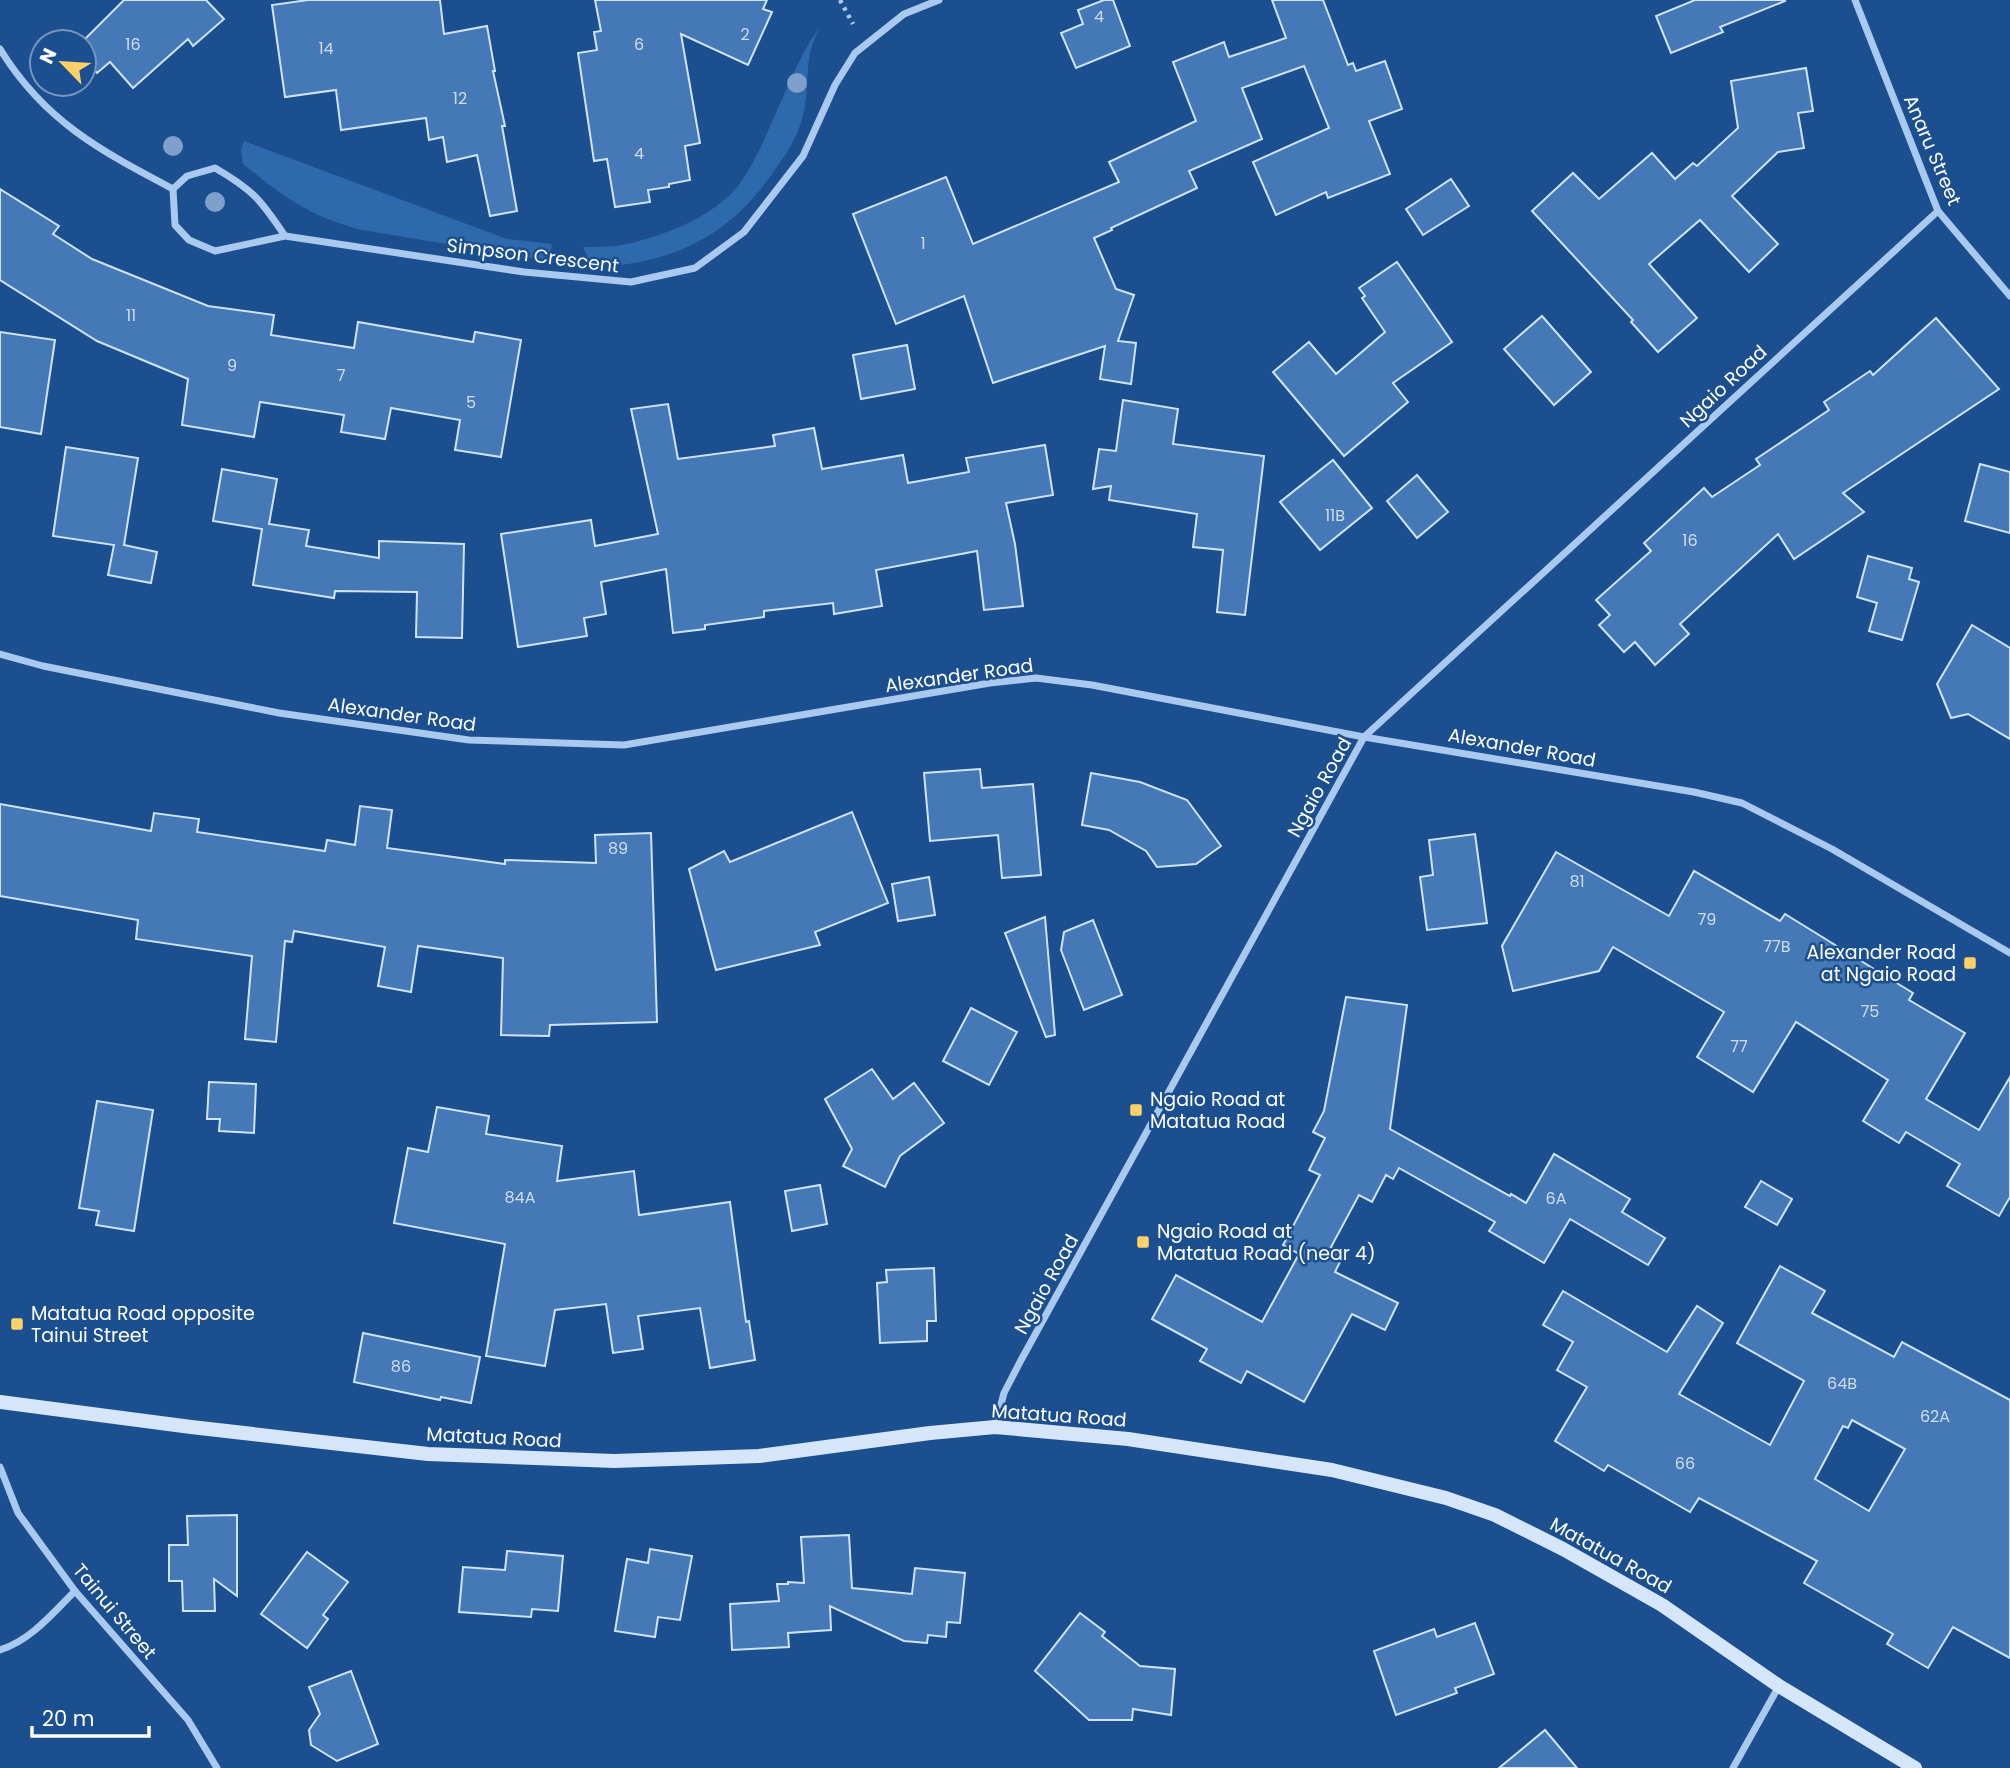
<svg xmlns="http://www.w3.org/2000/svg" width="2010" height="1768" font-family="Poppins,sans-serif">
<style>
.green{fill:#2e69ad}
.building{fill:#4478b7;stroke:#cfe3fa;stroke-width:2;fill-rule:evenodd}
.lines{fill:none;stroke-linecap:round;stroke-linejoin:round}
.path{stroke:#a9c9ee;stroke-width:4.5;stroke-dasharray:3.5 5;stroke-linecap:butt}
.street{stroke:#a9c9ee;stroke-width:7}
.secondary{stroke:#d6e6fa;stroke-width:14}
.tree{fill:#7ea0ca}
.poi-dot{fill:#ffd166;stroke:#1b4f8f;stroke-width:2.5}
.labels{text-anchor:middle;stroke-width:5;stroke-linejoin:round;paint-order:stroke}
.number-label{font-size:16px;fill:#d0dded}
.street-label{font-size:19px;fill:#fff;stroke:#1b4f8f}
.poi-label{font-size:19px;fill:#fff;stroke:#1b4f8f;text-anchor:start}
</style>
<rect width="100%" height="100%" fill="#1b4f8f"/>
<!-- green -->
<g class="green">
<path d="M821,26c-20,32 -9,60 -19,93 -5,19 -17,37 -28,52 -44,66 -104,94 -182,96l-9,-20c14,0 30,0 44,-3 36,-8 79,-25 105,-51 20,-20 39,-70 51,-96 11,-24 21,-50 38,-71z"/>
<path d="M244,141l263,98 45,5 -4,17 -191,-32c-51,-15 -73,-32 -114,-65l-2,-15z"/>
</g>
<!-- building -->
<g class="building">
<path d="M124,0h82l18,19 -31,27 -5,-7 -55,49 -23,-26 -13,11 -13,-13v-18h-2z"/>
<path d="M308,0h132l4,34 43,-8 8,45h-2l12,55h-3l15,85 -27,5 -13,-61 -30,7 -4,-25 -14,3 -3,-22 -85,12 -5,-40 -51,7 -13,-92z"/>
<path d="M595,0h172l-4,9 9,3 -24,53 -67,-31 19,109 -15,3 5,34 -21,4v3l-21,3 2,12 -35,5 -8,-48 -13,2 -16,-108 19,-3 -3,-18 7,-1z"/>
<path d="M1104,0h9l17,46 -54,22 -15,-35 22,-9 -5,-14z"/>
<path d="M1272,0h51l25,65 5,-2 3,8 29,-10 17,48 -33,12 21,53 -62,24 -2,-6 -50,23 -23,-53 76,-34 -25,-62 -62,22 20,51 -73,32 8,17 -86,40 1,2 -18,8 22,51 18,6 -16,46 18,2 -5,41 -31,-5 5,-33 -112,37 -29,-87 -68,28 -43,-110 93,-37 27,67 146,-62 -10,-20 87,-41 -23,-59 51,-20 5,15 57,-19z"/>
<path d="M1695,0h89l1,1 -65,26 3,5 -52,21 -15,-37z"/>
<path d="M1806,68l7,43 -15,2 6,35 -26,4 -46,44 46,48 -29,28 -49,-52 -51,44 48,54 -39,34 -27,-30 2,-2 -101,-109 41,-38 26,26 53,-46 23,26 18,-16 4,3 41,-38 -7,-47z"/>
<path d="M1451,179l18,27 -46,29 -17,-26z"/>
<path d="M0,189l59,37 -6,8 39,25 116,47 66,9 -3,20 83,13 4,-26 115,20 2,-10 46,8 -20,117 -46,-7 5,-30 -69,-12 -6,31 -44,-7 3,-17 -84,-13 -6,35 -72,-12 6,-46 -91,-38 -97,-61z"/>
<path d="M1397,262l55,80 -59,41 15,19 -64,54 -71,-84 36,-30 27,32 49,-42 -23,-34 3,-2 -6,-8z"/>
<path d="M1542,316l49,56 -37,33 -50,-56z"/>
<path d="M1936,318l63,71 -156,104 21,19 -70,47 -16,-25 -98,90 9,10 -34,31 -20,-23 -11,10 -25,-27 11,-10 -14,-15 55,-49 -7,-8 60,-55 8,9 48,-32 -4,-6 73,-49 -5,-8 46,-31 3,4z"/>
<path d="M0,332l55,8 -14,94 -41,-7z"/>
<path d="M907,345l8,44 -54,10 -8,-44z"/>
<path d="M1123,400l55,9 -5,35 91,12 -19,159 -28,-3 6,-62 -30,-3 4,-33 -88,-14 2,-14 -18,3 6,-40 17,2z"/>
<path d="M668,404l10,55 97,-13 -2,-11 41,-7 8,41 81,-14 5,28 61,-11 -3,-14 79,-13 8,50 -47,8 9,41 8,62 -39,4 -7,-59 -101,19 6,36 -48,8 -1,-11 -69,8v6l-59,8v4l-32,4 -7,-64 -65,13 5,32 -22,4 3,18 -69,11 -17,-113 90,-14 4,26 63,-12 -27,-125z"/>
<path d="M66,447l72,11 -14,87 33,7 -6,31 -43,-8 6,-30 -61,-9z"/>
<path d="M1333,460l39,48 -52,42 -40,-48z"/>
<path d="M1980,464l30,8v61l-45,-12z"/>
<path d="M222,469l55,10 -8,45 40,6 -3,16 73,12v-17l85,3 -2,94 -46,-1 1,-45 -82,-1 -1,7 -81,-13 9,-56 -49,-8z"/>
<path d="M1417,475l31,37 -31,26 -30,-37z"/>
<path d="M1868,556l44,12 -3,11 10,3 -17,58 -33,-9 8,-28 -20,-6z"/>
<path d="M1972,625l38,23v91l-42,-25 -17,4 -14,-34z"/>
<path d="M980,769l2,19 51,-4 8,91 -39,3 -4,-43 -68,6 -6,-68z"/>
<path d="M1091,773l49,9 47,18 34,46 -25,18 -39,3 -11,-16 -37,-21 -27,-5z"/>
<path d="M0,804l151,27 3,-18 45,6 -2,13 128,19 2,-11 28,5 5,-39 32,4 -5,38 118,16v-4l91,3 -1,-28 56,-2 6,189 -107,3 -1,11 -48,-1 2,-77 -85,-12 -7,46 -33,-6 7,-39 -91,-16 -2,11 -7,-1 -9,101 -31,-3 7,-83 -116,-17 2,-19 -138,-24z"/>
<path d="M852,812l36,91 -73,29 5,13 -104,25 -27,-101 35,-18 6,11z"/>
<path d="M1475,834l12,89 -60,7 -7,-53 13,-2 -4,-35z"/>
<path d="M1556,852l113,64 25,-45 86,50 5,-7 128,79 -4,7 56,33 -39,66 53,31 31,-53v120l-11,19 -52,-30 13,-22 -54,-32 -7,11 -36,-22 25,-41 -92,-58 -43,70 -56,-35 27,-45 -111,-65 -14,24 -86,20 -11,-45z"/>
<path d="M929,877l6,38 -37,6 -6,-37z"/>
<path d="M1045,917l10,118 -9,2 -41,-104z"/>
<path d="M1093,920l29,75 -38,15 -23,-60 3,-18z"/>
<path d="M1346,997l61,8 -17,124 120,67 1,-2 15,9 28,-49 76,45 -8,13 43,26 -17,27 -78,-46 -26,44 -55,-32 6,-9 -96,-54 -6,11 -7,-4 -14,27 -13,-7 -28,52 13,7 -9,18 63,31 -13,27 -33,-16 -48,88 -57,-31 -6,12 -41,-22 7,-12 -55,-30 24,-44 86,47 37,-68 -16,-9 37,-70 -11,-5 16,-32 -12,-6 11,-21z"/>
<path d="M971,1008l46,24 -28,53 -46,-24z"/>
<path d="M872,1069l21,30 21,-16 30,40 -44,33 -15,31 -42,-21 9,-17 -27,-50z"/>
<path d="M209,1082l47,2 -2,49 -35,-2 1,-12h-13z"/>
<path d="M97,1101l56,9 -19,121 -38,-6 3,-14 -20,-3z"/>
<path d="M437,1107l52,9 -3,18 76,12 -5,35 77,-10 5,44 91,-13 16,120 3,-1 6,39 -45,8 -10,-60 -62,8 5,33 -30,4 -7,-49 -51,6 -10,56 -59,-10 19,-112 -111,-21 14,-75 20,4z"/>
<path d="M1761,1181l31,18 -15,26 -32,-18z"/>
<path d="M820,1185l7,39 -35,7 -7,-40z"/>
<path d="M1780,1266l45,25 -13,22 82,44 8,-15 108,58v258l-57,-31 -25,41 -41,-24 6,-10 -89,-51 13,-22 -118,-63 -9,14 -82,-47 -4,6 -49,-30 32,-54 -30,-17 16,-28 -30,-17 20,-34 104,61 30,-46 26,17 -44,71 91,51 34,-64 -67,-38zM1852,1420l53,29 -36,62 -54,-32 28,-53 5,2z"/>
<path d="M934,1268l2,53h-9v20l-47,2 -3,-60 10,-1 -1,-12z"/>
<path d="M363,1333l117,24 -9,46 -30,-6 -1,3 -86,-18z"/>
<path d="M237,1515v81l-23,-17 1,32h-32l-1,-30h-13v-36h19l-1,-29z"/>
<path d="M849,1535l3,53 60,6 3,-26 50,5 -5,50 -13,-1 -1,15 -18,-2 -1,8 -23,-2 -74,-35 1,24 -43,3 1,14 -57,3 -2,-46 49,-3 -2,-17h11v-2l16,1 -3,-46z"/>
<path d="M650,1549l42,7 -12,64 -22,-3 -3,20 -40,-6 12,-72 21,4z"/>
<path d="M507,1551l56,5 -5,55 -26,-2 -1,8 -72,-5 4,-45 42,3z"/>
<path d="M307,1552l41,30 -25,33 5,4 -21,29 -46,-34z"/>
<path d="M1080,1613l25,19 -3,4 38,30 35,3 -4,46 -38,-6 -1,11h-43l-54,-49z"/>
<path d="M1475,1623l19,51 -39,14 2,5 -61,22 -22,-64 60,-22 3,8z"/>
<path d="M351,1671l27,73 -41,17 -26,-16 -2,-15 11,-16 -11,-27z"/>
<path d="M1545,1730l32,38h-78z"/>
</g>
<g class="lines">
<!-- path -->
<path class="path" d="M840,0l13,24"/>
<!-- street -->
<g class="street">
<path d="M1855,0l83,211 72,85"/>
<path d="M0,49c44,72 101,102 173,140"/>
<path d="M285,236c-24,-36 -32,-46 -70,-68l-28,8 -14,13 2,36 14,15 26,11 70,-15 239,36 107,10 64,-14 49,-36 59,-76 32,-71 20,-32 49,-39 35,-14"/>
<path d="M0,654l43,12 236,47 190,27 155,5 366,-62 46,-5 56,7 272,52 330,55 48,11 90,46 178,104"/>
<path d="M995,1427l9,-34 16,-31 344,-625 574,-526"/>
<path d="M0,1467l18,46 57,78 113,129 29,48"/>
<path d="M0,1650c31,-10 52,-36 75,-59"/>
<path d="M1733,1768l46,-82"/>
</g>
<!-- secondary -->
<path class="secondary" d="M0,1402l191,25 237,27 186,7 145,-5 171,-23 65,-6 133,12 204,31 114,28 49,17 68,34 99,56 117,81 136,82"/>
</g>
<!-- trees -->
<g class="tree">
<circle cx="797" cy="83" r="10"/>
<circle cx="173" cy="146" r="10"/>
<circle cx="215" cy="202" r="10"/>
</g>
<!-- markers -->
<g class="poi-dot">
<rect x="1963" y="956" width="14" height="14" rx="3.5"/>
<rect x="1129" y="1103" width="14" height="14" rx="3.5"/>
<rect x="1136" y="1235" width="14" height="14" rx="3.5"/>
<rect x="10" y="1317" width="14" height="14" rx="3.5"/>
</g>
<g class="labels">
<!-- number labels -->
<g class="number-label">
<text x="1099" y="22">4</text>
<text x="745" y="40">2</text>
<text x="133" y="50">16</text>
<text x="639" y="50">6</text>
<text x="326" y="54">14</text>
<text x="460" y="104">12</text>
<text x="639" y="159">4</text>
<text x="923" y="249">1</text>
<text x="131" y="321">11</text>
<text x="232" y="371">9</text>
<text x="341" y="381">7</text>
<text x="471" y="408">5</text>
<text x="1335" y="521">11B</text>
<text x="1690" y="546">16</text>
<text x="618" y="854">89</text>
<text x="1577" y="887">81</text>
<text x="1707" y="925">79</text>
<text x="1777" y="952">77B</text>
<text x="1870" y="1017">75</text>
<text x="1739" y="1052">77</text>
<text x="520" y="1203">84A</text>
<text x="1556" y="1204">6A</text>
<text x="401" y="1372">86</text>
<text x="1842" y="1389">64B</text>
<text x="1935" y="1422">62A</text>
<text x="1685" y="1469">66</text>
</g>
<!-- street labels -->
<g class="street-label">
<text transform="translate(1933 150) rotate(67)" y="7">Anaru Street</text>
<text transform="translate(533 255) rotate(7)" y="7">Simpson Crescent</text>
<text transform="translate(1723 386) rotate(-43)" y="7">Ngaio Road</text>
<text transform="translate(959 675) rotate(-8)" y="7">Alexander Road</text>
<text transform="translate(402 714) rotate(8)" y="7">Alexander Road</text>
<text transform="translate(1522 747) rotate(10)" y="7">Alexander Road</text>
<text transform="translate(1319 787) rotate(-61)" y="7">Ngaio Road</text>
<text transform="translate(1046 1284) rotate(-61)" y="7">Ngaio Road</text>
<text transform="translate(1059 1415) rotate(4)" y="7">Matatua Road</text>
<text transform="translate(494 1437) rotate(3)" y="7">Matatua Road</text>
<text transform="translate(1611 1555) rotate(29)" y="7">Matatua Road</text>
<text transform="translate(115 1611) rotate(50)" y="7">Tainui Street</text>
</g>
<!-- poi labels -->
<g class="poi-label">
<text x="1956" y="959" text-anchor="end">Alexander Road<tspan x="1956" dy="22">at Ngaio Road</tspan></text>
<text x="1150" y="1106">Ngaio Road at<tspan x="1150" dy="22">Matatua Road</tspan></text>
<text x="1157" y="1238">Ngaio Road at<tspan x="1157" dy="22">Matatua Road (near 4)</tspan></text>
<text x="31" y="1320">Matatua Road opposite<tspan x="31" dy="22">Tainui Street</tspan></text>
</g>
</g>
<!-- north arrow -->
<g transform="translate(63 63) rotate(295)"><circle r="33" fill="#1b4f8f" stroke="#7695bc" stroke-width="2"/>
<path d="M0-5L12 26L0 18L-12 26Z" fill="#ffd166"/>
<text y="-10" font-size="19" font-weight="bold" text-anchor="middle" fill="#ffffff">N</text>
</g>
<!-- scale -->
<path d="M32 1726v10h117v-10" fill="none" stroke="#ffffff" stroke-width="3.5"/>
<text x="42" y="1726" font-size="21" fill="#ffffff" stroke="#1b4f8f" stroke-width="5" paint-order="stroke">20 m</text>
</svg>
